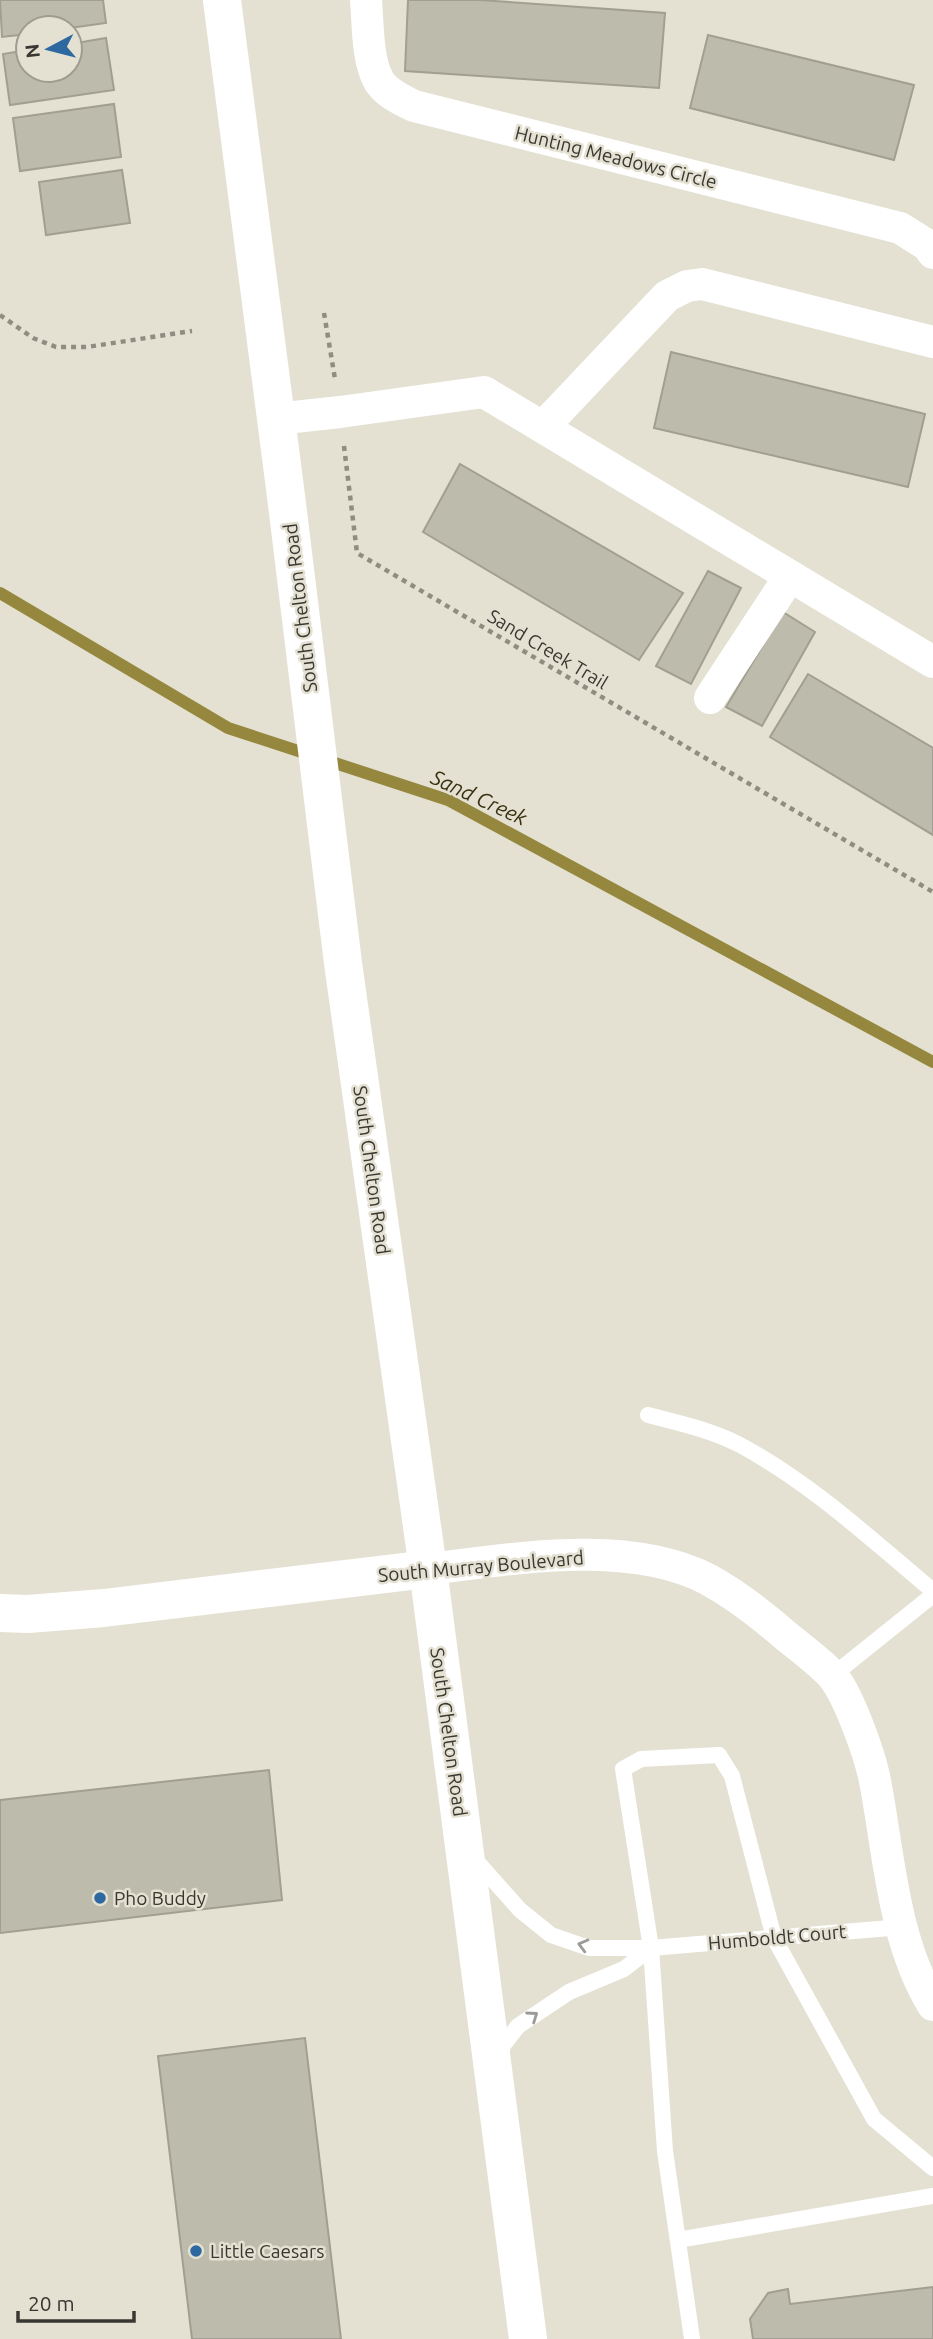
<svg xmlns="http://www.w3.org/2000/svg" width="933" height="2339" font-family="Ubuntu,sans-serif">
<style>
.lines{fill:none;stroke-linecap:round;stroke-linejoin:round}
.stream{stroke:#95883e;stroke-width:12}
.building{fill:#bdbbac;stroke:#a19f91;stroke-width:2}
.path{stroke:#8f8d82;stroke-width:4.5;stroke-dasharray:5 5;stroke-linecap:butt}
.service{stroke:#fff;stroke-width:16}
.minor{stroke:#fff;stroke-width:32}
.secondary{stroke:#fff;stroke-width:38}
.oneway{stroke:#9c9b98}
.poi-dot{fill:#2d69a0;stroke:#e4e1d2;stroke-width:2.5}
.labels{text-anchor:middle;stroke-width:5;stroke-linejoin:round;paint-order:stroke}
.street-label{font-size:19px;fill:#383731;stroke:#e4e1d2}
.poi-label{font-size:19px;fill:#383731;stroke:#e4e1d2;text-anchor:start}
.water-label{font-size:21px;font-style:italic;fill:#383211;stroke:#e4e1d2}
</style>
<rect width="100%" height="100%" fill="#e4e1d2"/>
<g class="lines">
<!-- stream -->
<path class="stream" d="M0,593l228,135 220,72 485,262"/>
</g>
<!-- building -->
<g class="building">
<path d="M0,0h103l3,23 -36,5h-42v6l-26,3z"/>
<path d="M408,0h72l185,13 -6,75 -254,-17z"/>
<path d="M708,35l206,50 -20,75 -204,-52z"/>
<path d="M106,38l8,52 -104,15 -7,-51 25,-4v20h42v-26z"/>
<path d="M114,104l7,53 -101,14 -7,-53z"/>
<path d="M122,170l8,53 -84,12 -7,-53z"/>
<path d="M671,352l254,62 -17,73 -254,-59z"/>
<path d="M460,464l223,129 -44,67 -216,-128z"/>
<path d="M708,571l33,17 -50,96 -35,-18z"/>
<path d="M783,612l32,20 -53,94 -36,-19z"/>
<path d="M808,674l125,74v87l-163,-98z"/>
<path d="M269,1770l13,130 -282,33v-133z"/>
<path d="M305,2038l36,301h-149l-34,-283z"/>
<path d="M933,2287v52h-180l-3,-20 18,-26 20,-4 2,15z"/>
</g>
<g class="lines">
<!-- path -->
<g class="path">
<path d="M324,313l11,66"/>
<path d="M0,315l33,23 23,9h31l105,-16"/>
<path d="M344,446l13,107 576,339"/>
</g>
<!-- service -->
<g class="service">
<path d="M648,1415c31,8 63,15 92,30 71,38 132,95 193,146"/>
<path d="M832,1676l101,-81"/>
<path d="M472,1856l48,54 31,25 38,13h62l251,-21"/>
<path d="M499,2055l5,-11 14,-18 51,-34 55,-23 27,-21"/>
<path d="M678,2240l255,-44"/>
<path d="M692,2339l-27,-188 -14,-203 -28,-179 18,-10 78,-4 13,21 42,162 100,181 59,49"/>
</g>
<!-- minor -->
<g class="minor">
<path d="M366,0c2,23 1,61 13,81 7,12 23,19 35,25l486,122 27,17 6,8"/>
<path d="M276,419l64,-7 144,-20 449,270"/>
<path d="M543,427l124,-131 20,-10 15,-2 231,58"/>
<path d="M710,698l80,-122"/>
<path d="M428,1569c86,-10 201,-31 281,11 29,16 53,35 77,56 15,12 31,24 45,38 17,19 39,81 44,107 14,73 18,159 58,224"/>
</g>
<!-- secondary -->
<g class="secondary">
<path d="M222,0l64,496 57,467 85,606 100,770"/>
<path d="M0,1613l28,1 76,-6 324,-39"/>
</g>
</g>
<!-- one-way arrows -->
<defs><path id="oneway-chevron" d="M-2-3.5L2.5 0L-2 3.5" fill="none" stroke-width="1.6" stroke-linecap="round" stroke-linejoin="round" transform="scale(1.75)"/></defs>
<g class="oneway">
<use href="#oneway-chevron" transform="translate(583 1945) rotate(-165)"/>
<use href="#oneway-chevron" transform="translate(533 2016) rotate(-35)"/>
</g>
<!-- markers -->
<g class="poi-dot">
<circle cx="100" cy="1898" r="7"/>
<circle cx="196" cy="2251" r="7"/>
</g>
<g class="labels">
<!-- street labels -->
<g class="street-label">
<text transform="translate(616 157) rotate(14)" y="7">Hunting Meadows Circle</text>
<text transform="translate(300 608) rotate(-97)" y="7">South Chelton Road</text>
<text transform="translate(548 649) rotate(31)" y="7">Sand Creek Trail</text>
<text transform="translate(372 1170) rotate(82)" y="7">South Chelton Road</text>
<text transform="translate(481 1566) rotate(-5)" y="7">South Murray Boulevard</text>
<text transform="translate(449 1732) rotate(82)" y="7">South Chelton Road</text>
<text transform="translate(777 1937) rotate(-5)" y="7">Humboldt Court</text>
</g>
<!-- poi labels -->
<g class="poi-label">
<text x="114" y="1905">Pho Buddy</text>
<text x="210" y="2258">Little Caesars</text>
</g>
<!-- water labels -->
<g class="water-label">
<text transform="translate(479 798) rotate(25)" y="7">Sand Creek</text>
</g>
</g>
<!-- north arrow -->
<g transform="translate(49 49) rotate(263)"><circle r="33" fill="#e4e1d2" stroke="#9f9d92" stroke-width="2"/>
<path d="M0-5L12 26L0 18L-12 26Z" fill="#2d69a0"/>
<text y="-10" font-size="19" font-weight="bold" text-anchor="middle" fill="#383731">N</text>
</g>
<!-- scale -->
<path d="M18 2311v10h116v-10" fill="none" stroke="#383731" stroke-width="3.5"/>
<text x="28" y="2311" font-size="21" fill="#383731" stroke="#e4e1d2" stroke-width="5" paint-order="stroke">20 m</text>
</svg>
